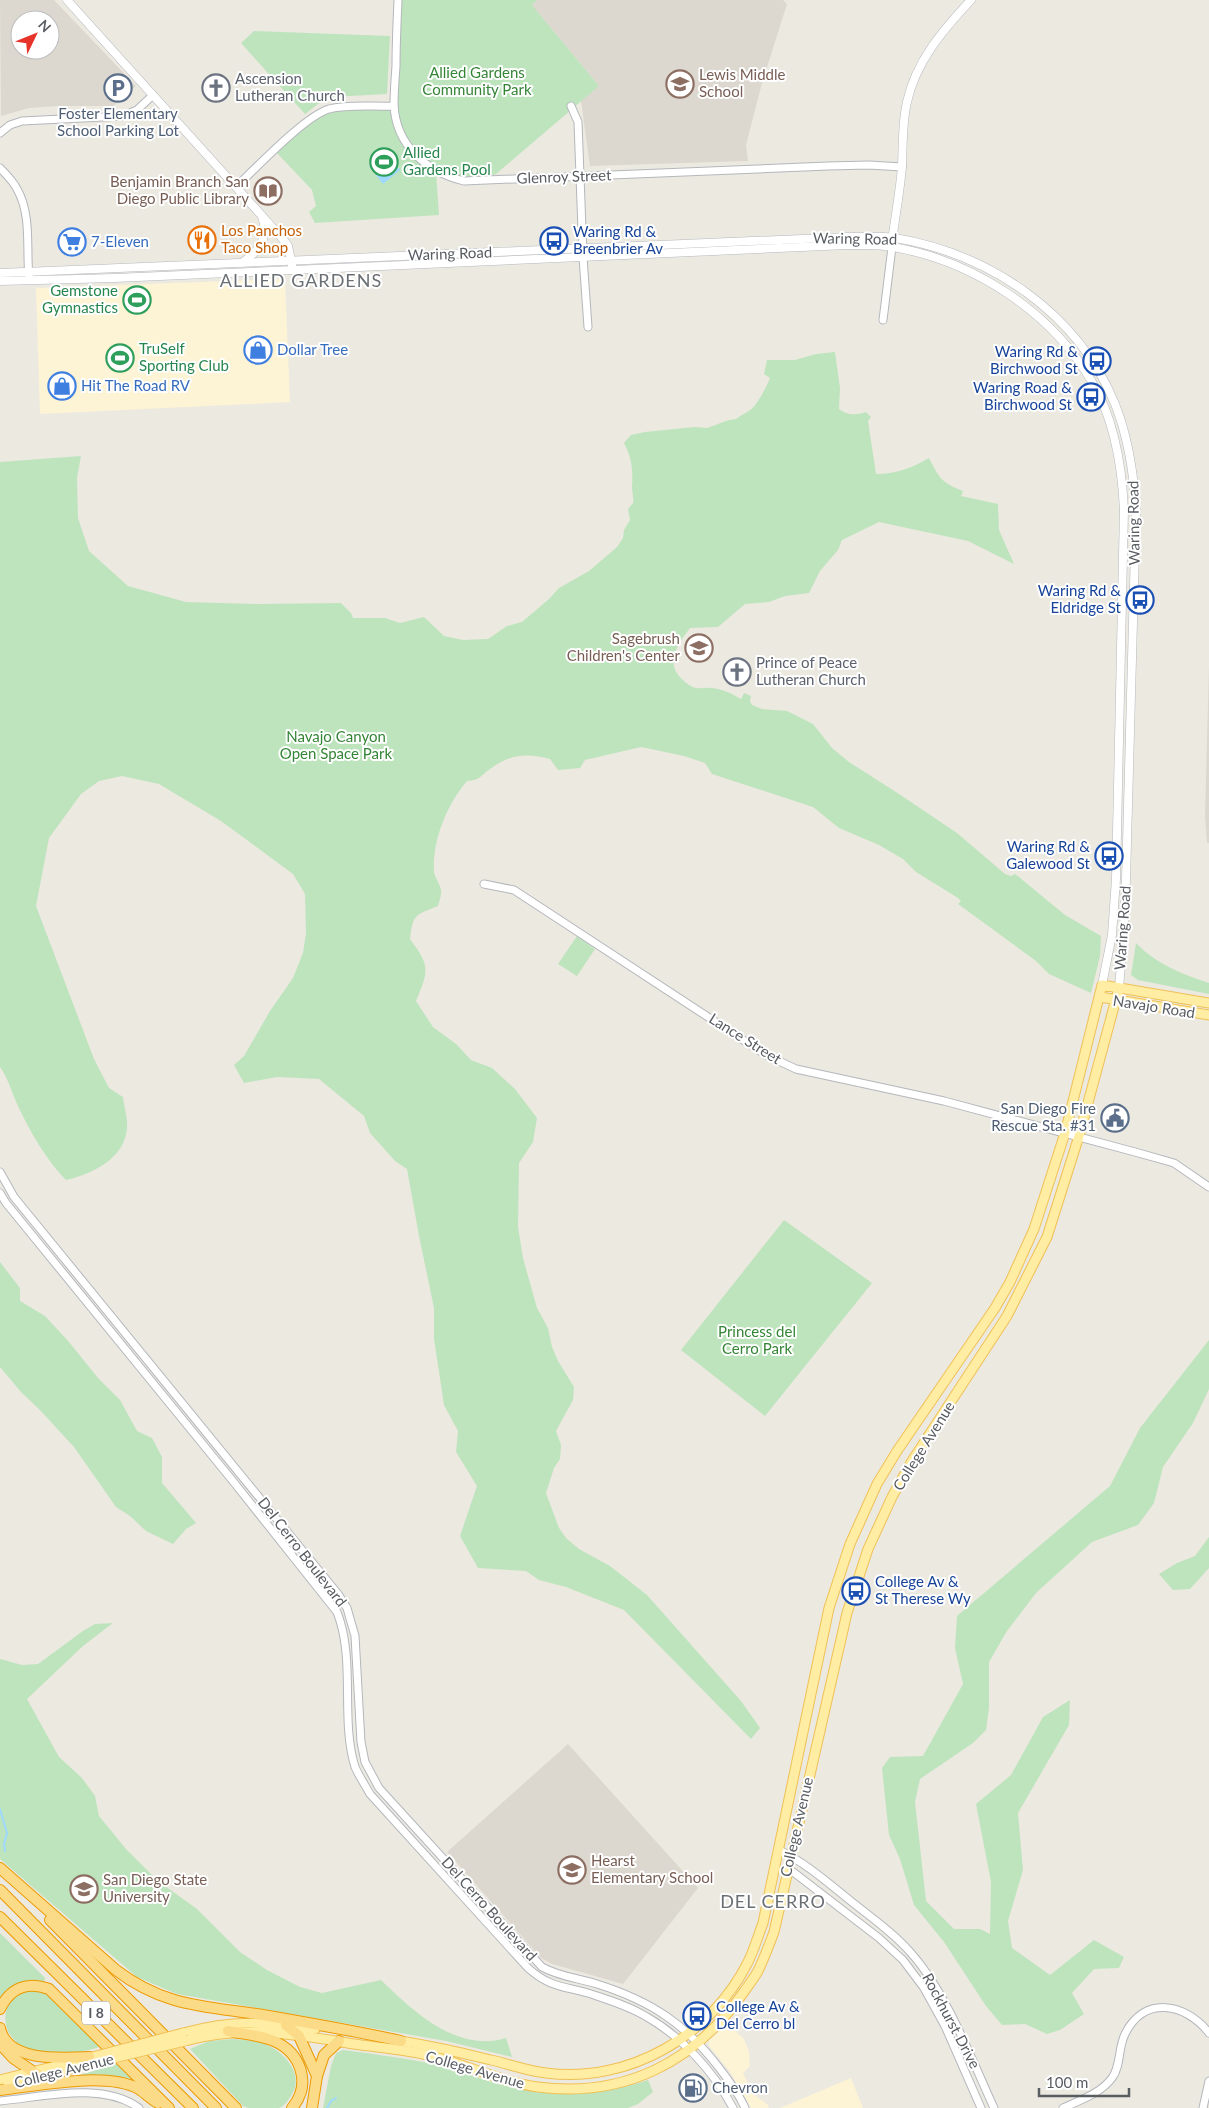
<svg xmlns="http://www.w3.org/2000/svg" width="1209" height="2108" font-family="Lato,sans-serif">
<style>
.commercial{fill:#fdf3d5}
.education{fill:#dcd8cf;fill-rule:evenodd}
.green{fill:#bee4bd}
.water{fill:#9fd8ff}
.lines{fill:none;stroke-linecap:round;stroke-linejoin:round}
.stream{stroke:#9fd8ff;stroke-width:2}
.tertiary-casing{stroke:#b4b7bc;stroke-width:9}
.secondary-casing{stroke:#b5b8be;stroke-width:9}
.primary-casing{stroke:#f0c056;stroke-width:11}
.motorway-casing{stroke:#ec9a01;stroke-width:12}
.tertiary{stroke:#fff;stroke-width:7}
.secondary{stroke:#fff;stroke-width:8}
.primary{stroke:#ffeda3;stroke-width:9}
.motorway{stroke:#fcdb88;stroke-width:10}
.primary-bridge-casing{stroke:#f0c056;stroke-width:11;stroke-linecap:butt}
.primary-bridge{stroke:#ffeda3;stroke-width:9}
.labels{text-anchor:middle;stroke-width:4;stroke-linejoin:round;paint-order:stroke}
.shield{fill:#fff;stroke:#8b8e91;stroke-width:1}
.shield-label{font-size:14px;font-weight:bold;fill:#595d62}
.park-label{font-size:15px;fill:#358536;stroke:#fff}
.education-label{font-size:15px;fill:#785e54;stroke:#fff;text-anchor:start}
.worship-label{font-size:15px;fill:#5b616d;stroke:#fff;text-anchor:start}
.service-label{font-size:15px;fill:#4e5e75;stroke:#fff}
.leisure-label{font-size:15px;fill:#27864d;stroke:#fff;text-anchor:start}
.street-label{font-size:15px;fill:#595d62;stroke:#fff}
.food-label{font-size:15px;fill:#c56008;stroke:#fff;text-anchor:start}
.transit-label{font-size:15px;fill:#164399;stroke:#fff;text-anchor:end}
.shop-label{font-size:15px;fill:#366cbe;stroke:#fff;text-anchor:start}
.quarter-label{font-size:18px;letter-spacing:1px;fill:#6a6f74;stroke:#fff}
</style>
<rect width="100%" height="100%" fill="#ece9e1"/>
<!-- commercial -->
<g class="commercial">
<path d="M285,279l5,123 -250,12 -4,-126z"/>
<path d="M728,2024l16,15 5,13 1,14 -7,7 10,21 14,10 2,4h-18l-21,-36 -21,-26v-6z"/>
<path d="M851,2078l12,30h-83z"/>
</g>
<!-- education -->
<g class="education">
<path d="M0,0h54l82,86 -23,20h-56l-28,2 -28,8zM20,20h30v30h-30z"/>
<path d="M537,0h246l4,4 -25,79 -16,62 2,16 -158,5 -9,-65 18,-15 -67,-81z"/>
<path d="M1209,666v177h-2l-2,-27z"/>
<path d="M568,1744l130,144 -75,96 -71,-20 -11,-6 -94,-106z"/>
</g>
<!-- green -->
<g class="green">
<path d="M398,0h139l-5,5 67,81 -103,88 -25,7 -35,-9 3,43 -124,8 -6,-11 7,-6 -4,-16 -36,-38 37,-35 17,-8 64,-3z"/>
<path d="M254,31l136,5 -3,58 -55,3 -14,7 -13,10 -64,-71z"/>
<path d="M835,352l5,36 -1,21c9,7 17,6 27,3l5,5 -3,4 8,53c20,0 36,-6 53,-16 10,20 13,25 34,33l-2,5 37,8 1,26 15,34 -46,-23 -89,-19 -37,18 -4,10 -18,21 -11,22 -24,3 -16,6 -24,2 -27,23 -28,1c-11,15 -27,35 -7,52 3,3 8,7 13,8 5,1 11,-1 16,0 10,1 21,6 29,11l3,-6 7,3 -1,5 2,4 10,4 25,2 26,13 19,24 17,14 50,32 58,39 48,41 6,2 4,-2 4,3 46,38 36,21 -1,20 -9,37 -42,-19 -13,-13 -78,-57 3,-3 -3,-3 -42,-26 -13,-13 -24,-14 -40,-17 -26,-21 -101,-33 -7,-11 -21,-7 -43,-9 -56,13 -5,8 -22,2 -8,-11c-23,-6 -40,-5 -60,10 -10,7 -9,11 -23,12 -20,23 -35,60 -33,91 1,6 6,12 7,18 1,5 -2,11 -3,16 -22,9 -25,7 -28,33 20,27 19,31 6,62l17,26 23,17 15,16 21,8 23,21 22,29 -4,24 -14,21 -1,64 5,31 14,50 11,20 4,19 6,14 16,26 -1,13 -17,31 5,14 -1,14 -6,9 -8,25 13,35 7,10 13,11 31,17 37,29 94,106 19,27 -9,11 -127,-129 -58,-23 -27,-7 -13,-9 -48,-3 -18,-32 17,-50 -21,-34 2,-21 -14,-26 -10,-66v-31l-15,-72 -12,-67 -12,-8 -25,-28 -6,-17 -45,-37 -42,-2 -33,6 -10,-18 10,-9 26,-45 23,-33 10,-25 3,-20 -1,-39 -12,-20 -72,-53 -62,-37 -37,-8 -23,5 -18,13 -32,44 -13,68 58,153 15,29 14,9c1,10 5,21 4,31 -2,30 -34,46 -61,52 -19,-19 -37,-50 -48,-74 -6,-13 -10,-28 -18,-39v-605l81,-6 -4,22 1,40 11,33 39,35 58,16 71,2 84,-1 10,10 2,5h32l15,5 24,-6 20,19 19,4 25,-1 19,-13 15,-4 27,-23 10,-11 30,-17 28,-24 6,-9 1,-8 6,-10 -2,-11 5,-6c1,-5 -1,-11 -1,-16 1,-17 0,-29 -8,-44l7,-8 14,-3 50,-5 12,1 22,-8 7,-1c5,-4 9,-5 14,-9 6,-3 17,-24 20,-32l-6,-4 3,-14h28l21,-6z"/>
<path d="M577,936l18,13 -18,27 -19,-12z"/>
<path d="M1136,943c20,21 46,31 73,40v11l-71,-14 -7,-5z"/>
<path d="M784,1220l88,63 -107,133 -84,-66z"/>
<path d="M0,1262l20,26v13l25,15 24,26 29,36 22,22 17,31 15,7 10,19v26l34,40 -10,6 -13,15 -27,-13 -16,-15 -14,-9 -42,-60 -35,-38 -18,-17 -21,-25z"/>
<path d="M1209,1340v49l-16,34 -30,44 -9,36 -16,22 -46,17 -56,51 -29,38 -18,31v45l-3,23 -13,13 -53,36 -5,23 11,99 28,28h26l10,5 1,-52 -15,-78 35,-29 32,-58 27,-17 -1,25 -51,88 5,57 -15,51 4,27 38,27 44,-35 30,17 -5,11 -25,1 -22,24 12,21 -24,16 -13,4 -22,-10 -23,1 -16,-19 -42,-64 -30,-37 -14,-46 -11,-24 -7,-67 8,-11 33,-1 40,-72 -8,-36 2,-32 153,-130 30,-58z"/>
<path d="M1209,1537v31l-19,21 -17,1 -14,-16 18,-11 18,-7z"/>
<path d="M113,1623l-30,23 -56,53 32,58 23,21 13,18 4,20 27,33 32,32 39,28 43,43 27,18 33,17 22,6 59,-13c32,31 76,73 125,58l6,19 -66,-16 -269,-47 -40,-17 -137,-118v-200l22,6 16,-1 45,-33 12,-7z"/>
<path d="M0,1933l45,45 -1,5 -21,-1 -23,15z"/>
<path d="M27,1990h11l11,4 53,52c-22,8 -54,12 -76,2 -18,-8 -26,-27 -17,-44 4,-6 12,-10 18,-14z"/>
<path d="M233,2039c11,1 23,1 34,6 18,8 37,29 25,49 -3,5 -7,12 -13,14 -8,0 -22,0 -31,0l-5,-2 -53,-57 19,-8z"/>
<path d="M343,2050c31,4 63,8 94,15 21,5 41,13 62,19 53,15 97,12 149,-4l5,12 -15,12 -10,4h-305l8,-42 5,-13z"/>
<path d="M117,2064l21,19 -62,-7z"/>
</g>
<!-- water -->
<path class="water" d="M382,147l18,23 -17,14 -14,-18 13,-11 -1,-1 -5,3 -3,-4z"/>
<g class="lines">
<!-- stream -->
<g class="stream">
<path d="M0,1809l7,24 -3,11 1,7"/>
<path d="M327,2108l4,-7 5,-3"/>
</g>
<!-- tertiary casing -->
<g class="tertiary-casing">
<g id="tertiary">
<path d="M398,0c-1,22 -2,44 -2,66 -1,13 -2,26 -2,39 2,41 33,67 70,76l364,-15 41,-1 33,2"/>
<path d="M571,106l7,16 5,135 5,70"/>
<path d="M0,133l10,-8 12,-4 101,-5 14,-6 16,-15"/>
<path d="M0,168c6,6 13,13 17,21 15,26 9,60 12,88"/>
<path d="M236,187c20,-19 69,-71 93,-78 20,-5 45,-2 65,-3"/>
<path d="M883,320l9,-73"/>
<path d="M484,884l30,6 252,165 30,14 148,32 191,51 39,11 35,24"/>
<path d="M0,1172l14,25 324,397 9,14 8,28 6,106 4,20 14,26 163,179c18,10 36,11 55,17 54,17 89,40 123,85 10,13 19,25 25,39"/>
<path d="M0,1193l6,10 226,277 105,132c19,48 3,107 18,155 4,9 10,18 15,27l158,174c23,21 39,18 66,27 18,6 37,12 53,22 35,20 67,55 86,91"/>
<path d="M779,1850c25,12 47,31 68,48 22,18 46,34 64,55 35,39 61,107 83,155"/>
<path d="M788,1868l91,70 24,22 21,28 21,38 36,82"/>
<path d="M0,2101c43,-4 102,-20 139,7"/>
<path d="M1063,2108c17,-8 37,-14 49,-30 9,-12 6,-30 13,-44 19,-39 61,-31 84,-1"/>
<path d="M1203,2108l6,-27"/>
</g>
</g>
<!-- secondary casing -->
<g class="secondary-casing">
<g id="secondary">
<path d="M67,0l215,238 6,8 4,19"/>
<path d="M892,242c3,-25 8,-50 10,-76 1,-21 0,-43 5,-64 9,-41 36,-72 64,-102"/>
<path d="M243,262c17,-12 26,-24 19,-46"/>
<path d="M0,273l849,-36c15,0 31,-1 46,1 95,16 183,75 220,166 14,35 19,71 21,108l-10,367 -2,50 -5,59"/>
<path d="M0,281l115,-3 732,-33c15,0 31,-1 46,2 80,14 158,64 199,135 23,38 30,85 32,128l-8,369 -4,56 -10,50"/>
</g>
</g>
<!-- primary casing -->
<g class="primary-casing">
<g id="primary">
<path d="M1100,997l109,18"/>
<path d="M183,2033c51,-14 81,-11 132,-4"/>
<path d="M189,2040c57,-16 114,-4 172,5 23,3 48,5 71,11 35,9 70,26 106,31 85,11 156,-24 205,-94 5,-7 11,-15 15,-22 6,-12 11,-26 16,-39l73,-319 21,-64 24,-52 20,-36 95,-145 40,-79 32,-101 40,-148"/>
<path d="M394,2040c33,5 65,12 97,20 18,4 36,11 55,13 82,11 165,-37 202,-111 6,-12 10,-26 15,-39l66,-315 21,-64 27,-60 20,-33 98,-143 15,-26 24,-53 31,-96 37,-148 107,18"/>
<path d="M0,2080l100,-25"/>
<path d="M8,2085l97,-25"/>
</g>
</g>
<!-- motorway casing -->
<g class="motorway-casing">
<g id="motorway">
<path d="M0,1868l116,102c48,37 90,36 147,45 46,8 92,16 138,26"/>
<path d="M0,1890l216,218"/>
<path d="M0,1917l193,191"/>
<path d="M50,1920l186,188"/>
<path d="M0,2009c10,-21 27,-28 49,-20l120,119"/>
<path d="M286,2025l13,11 18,40"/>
<path d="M0,2028c7,35 63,30 89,29"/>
<path d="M228,2031c15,3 32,4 46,10 27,12 38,43 18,67"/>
<path d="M0,2044l13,14 28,19"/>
<path d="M0,2090c37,-4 106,-19 139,-1 6,4 12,10 19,14"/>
<path d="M312,2108l5,-32 7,-21 15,-14"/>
</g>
</g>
<!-- tertiary -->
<use href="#tertiary" class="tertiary"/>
<!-- secondary -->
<use href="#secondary" class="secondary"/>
<!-- primary -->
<use href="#primary" class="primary"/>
<!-- motorway -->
<use href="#motorway" class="motorway"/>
<!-- primary-bridge casing -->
<g class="primary-bridge-casing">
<g id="primary-bridge">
<path d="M100,2055l83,-22"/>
<path d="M105,2060l84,-20"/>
</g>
</g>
<!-- primary-bridge -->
<use href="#primary-bridge" class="primary-bridge"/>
</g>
<!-- icons -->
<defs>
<g id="school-ring" transform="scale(1.4375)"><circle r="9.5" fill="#fff" stroke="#8d6e63" stroke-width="1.5"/><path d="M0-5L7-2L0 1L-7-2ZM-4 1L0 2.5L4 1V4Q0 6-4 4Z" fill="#8d6e63"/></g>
<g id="parking-ring" transform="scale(1.4375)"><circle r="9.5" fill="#fff" stroke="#5c6f8a" stroke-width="1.5"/><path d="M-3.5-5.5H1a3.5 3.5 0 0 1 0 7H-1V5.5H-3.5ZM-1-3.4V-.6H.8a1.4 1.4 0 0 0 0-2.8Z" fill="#5c6f8a"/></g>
<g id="church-ring" transform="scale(1.4375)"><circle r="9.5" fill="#fff" stroke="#6b7280" stroke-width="1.5"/><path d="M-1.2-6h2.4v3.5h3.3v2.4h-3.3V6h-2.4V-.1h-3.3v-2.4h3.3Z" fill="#6b7280"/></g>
<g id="stadium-ring" transform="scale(1.4375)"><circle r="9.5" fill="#fff" stroke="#2e9e5b" stroke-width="1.5"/><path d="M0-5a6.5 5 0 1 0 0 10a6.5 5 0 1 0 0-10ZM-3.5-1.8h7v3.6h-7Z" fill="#2e9e5b"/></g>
<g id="library-ring" transform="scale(1.4375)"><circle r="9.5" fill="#fff" stroke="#8d6e63" stroke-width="1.5"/><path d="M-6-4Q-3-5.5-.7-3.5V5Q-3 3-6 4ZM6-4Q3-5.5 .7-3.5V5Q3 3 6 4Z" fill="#8d6e63"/></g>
<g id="restaurant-ring" transform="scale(1.4375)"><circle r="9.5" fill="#fff" stroke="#e8710a" stroke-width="1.5"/><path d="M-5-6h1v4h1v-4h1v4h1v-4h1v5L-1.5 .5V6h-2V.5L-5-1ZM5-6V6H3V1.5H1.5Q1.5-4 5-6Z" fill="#e8710a"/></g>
<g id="bus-ring" transform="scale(1.4375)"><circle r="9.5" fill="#fff" stroke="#1a4fb4" stroke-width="1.5"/><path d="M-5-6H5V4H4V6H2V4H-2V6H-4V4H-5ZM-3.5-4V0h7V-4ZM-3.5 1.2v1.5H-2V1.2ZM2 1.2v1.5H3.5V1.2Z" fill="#1a4fb4"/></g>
<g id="supermarket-ring" transform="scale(1.4375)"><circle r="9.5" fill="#fff" stroke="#3f7fe0" stroke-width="1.5"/><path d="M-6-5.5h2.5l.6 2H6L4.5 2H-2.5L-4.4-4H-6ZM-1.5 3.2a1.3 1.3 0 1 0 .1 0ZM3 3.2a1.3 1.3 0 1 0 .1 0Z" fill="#3f7fe0"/></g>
<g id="shop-ring" transform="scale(1.4375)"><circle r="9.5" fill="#fff" stroke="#3f7fe0" stroke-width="1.5"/><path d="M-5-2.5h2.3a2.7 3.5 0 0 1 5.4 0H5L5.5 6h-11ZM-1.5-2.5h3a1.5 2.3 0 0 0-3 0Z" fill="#3f7fe0"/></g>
<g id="civic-ring" transform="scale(1.4375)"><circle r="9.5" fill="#fff" stroke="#5c6f8a" stroke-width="1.5"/><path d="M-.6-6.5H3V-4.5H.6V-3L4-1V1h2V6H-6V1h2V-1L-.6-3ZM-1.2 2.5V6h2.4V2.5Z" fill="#5c6f8a"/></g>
<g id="university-ring" transform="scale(1.4375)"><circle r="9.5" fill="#fff" stroke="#8d6e63" stroke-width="1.5"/><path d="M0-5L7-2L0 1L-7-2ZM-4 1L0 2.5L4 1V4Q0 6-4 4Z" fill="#8d6e63"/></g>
<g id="fuel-ring" transform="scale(1.4375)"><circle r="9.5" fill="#fff" stroke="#5c6f8a" stroke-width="1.5"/><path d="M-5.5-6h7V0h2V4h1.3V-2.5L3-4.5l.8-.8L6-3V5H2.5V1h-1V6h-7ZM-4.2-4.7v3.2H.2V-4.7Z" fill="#5c6f8a"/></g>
</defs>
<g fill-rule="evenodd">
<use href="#school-ring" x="680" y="84"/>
<use href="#parking-ring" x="118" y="88"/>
<use href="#church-ring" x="216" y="88"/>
<use href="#stadium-ring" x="384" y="162"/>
<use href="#library-ring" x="268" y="191"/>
<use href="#restaurant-ring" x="202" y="240"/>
<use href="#bus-ring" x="554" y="241"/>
<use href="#supermarket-ring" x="72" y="242"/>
<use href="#stadium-ring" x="137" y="300"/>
<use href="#shop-ring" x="258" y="350"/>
<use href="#stadium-ring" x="120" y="358"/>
<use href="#bus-ring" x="1097" y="361"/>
<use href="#shop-ring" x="62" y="386"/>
<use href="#bus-ring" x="1091" y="397"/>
<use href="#bus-ring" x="1140" y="600"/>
<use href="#school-ring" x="699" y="648"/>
<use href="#church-ring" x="737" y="672"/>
<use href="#bus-ring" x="1109" y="856"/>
<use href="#civic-ring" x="1115" y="1118"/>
<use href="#bus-ring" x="856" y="1591"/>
<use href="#school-ring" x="572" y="1870"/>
<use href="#university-ring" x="84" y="1889"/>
<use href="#bus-ring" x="697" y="2016"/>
<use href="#fuel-ring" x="693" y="2088"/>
</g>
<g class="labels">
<!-- shield labels -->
<rect class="shield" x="82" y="2001.5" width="28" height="23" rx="4"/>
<g class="shield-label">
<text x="96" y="2018">I 8</text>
</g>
<!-- park labels -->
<g class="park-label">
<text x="477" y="78">Allied Gardens<tspan x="477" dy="17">Community Park</tspan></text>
<text x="336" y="742">Navajo Canyon<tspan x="336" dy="17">Open Space Park</tspan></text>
<text x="757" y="1337">Princess del<tspan x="757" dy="17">Cerro Park</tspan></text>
</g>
<!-- education labels -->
<g class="education-label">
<text x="699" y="80">Lewis Middle<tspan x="699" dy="17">School</tspan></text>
<text x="249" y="187" text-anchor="end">Benjamin Branch San<tspan x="249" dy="17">Diego Public Library</tspan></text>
<text x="680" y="644" text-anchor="end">Sagebrush<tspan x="680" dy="17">Children's Center</tspan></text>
<text x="591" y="1866">Hearst<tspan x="591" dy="17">Elementary School</tspan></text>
<text x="103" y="1885">San Diego State<tspan x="103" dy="17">University</tspan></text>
</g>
<!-- worship labels -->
<g class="worship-label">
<text x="235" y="84">Ascension<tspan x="235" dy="17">Lutheran Church</tspan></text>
<text x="756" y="668">Prince of Peace<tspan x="756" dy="17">Lutheran Church</tspan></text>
</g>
<!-- service labels -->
<g class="service-label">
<text x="118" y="119">Foster Elementary<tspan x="118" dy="17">School Parking Lot</tspan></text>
<text x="1096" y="1114" text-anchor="end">San Diego Fire<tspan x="1096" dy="17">Rescue Sta. #31</tspan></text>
<text x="712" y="2093" text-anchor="start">Chevron</text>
</g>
<!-- leisure labels -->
<g class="leisure-label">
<text x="403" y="158">Allied<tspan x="403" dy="17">Gardens Pool</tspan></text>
<text x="118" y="296" text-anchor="end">Gemstone<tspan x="118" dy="17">Gymnastics</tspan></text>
<text x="139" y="354">TruSelf<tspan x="139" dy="17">Sporting Club</tspan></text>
</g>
<!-- street labels -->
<g class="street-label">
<text transform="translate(564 177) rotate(-2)" y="5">Glenroy Street</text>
<text transform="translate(855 239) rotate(1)" y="5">Waring Road</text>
<text transform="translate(450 254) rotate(-2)" y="5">Waring Road</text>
<text transform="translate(1134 523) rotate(-91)" y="5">Waring Road</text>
<text transform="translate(1123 928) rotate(-86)" y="5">Waring Road</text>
<text transform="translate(1154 1007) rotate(9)" y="5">Navajo Road</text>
<text transform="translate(745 1039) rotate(32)" y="5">Lance Street</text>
<text transform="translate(924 1446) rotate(-58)" y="5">College Avenue</text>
<text transform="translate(302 1552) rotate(52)" y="5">Del Cerro Boulevard</text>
<text transform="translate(797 1827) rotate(-77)" y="5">College Avenue</text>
<text transform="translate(489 1909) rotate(48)" y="5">Del Cerro Boulevard</text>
<text transform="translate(951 2021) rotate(62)" y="5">Rockhurst Drive</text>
<text transform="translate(475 2070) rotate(16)" y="5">College Avenue</text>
<text transform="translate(64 2071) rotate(-14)" y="5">College Avenue</text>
</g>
<!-- food labels -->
<g class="food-label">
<text x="221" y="236">Los Panchos<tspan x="221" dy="17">Taco Shop</tspan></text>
</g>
<!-- transit labels -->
<g class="transit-label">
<text x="573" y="237" text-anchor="start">Waring Rd &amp;<tspan x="573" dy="17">Breenbrier Av</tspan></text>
<text x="1078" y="357">Waring Rd &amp;<tspan x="1078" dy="17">Birchwood St</tspan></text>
<text x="1072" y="393">Waring Road &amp;<tspan x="1072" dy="17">Birchwood St</tspan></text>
<text x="1121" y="596">Waring Rd &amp;<tspan x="1121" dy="17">Eldridge St</tspan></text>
<text x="1090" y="852">Waring Rd &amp;<tspan x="1090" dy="17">Galewood St</tspan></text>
<text x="875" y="1587" text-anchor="start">College Av &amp;<tspan x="875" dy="17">St Therese Wy</tspan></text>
<text x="716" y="2012" text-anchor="start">College Av &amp;<tspan x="716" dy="17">Del Cerro bl</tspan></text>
</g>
<!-- shop labels -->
<g class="shop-label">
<text x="91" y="247">7-Eleven</text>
<text x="277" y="355">Dollar Tree</text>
<text x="81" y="391">Hit The Road RV</text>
</g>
<!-- quarter labels -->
<g class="quarter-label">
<text x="301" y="287">ALLIED GARDENS</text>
<text x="773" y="1908">DEL CERRO</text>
</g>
</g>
<!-- north arrow -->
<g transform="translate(35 35) rotate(47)"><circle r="24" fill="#ffffff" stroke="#bdbec0"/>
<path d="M0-4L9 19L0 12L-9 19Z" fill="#e8332b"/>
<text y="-8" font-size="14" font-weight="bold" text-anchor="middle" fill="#595d62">N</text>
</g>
<!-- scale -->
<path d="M1039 2088v8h90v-8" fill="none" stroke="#595d62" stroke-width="2.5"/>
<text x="1046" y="2088" font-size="15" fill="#595d62" stroke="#ffffff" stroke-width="4" paint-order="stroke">100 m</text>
</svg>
